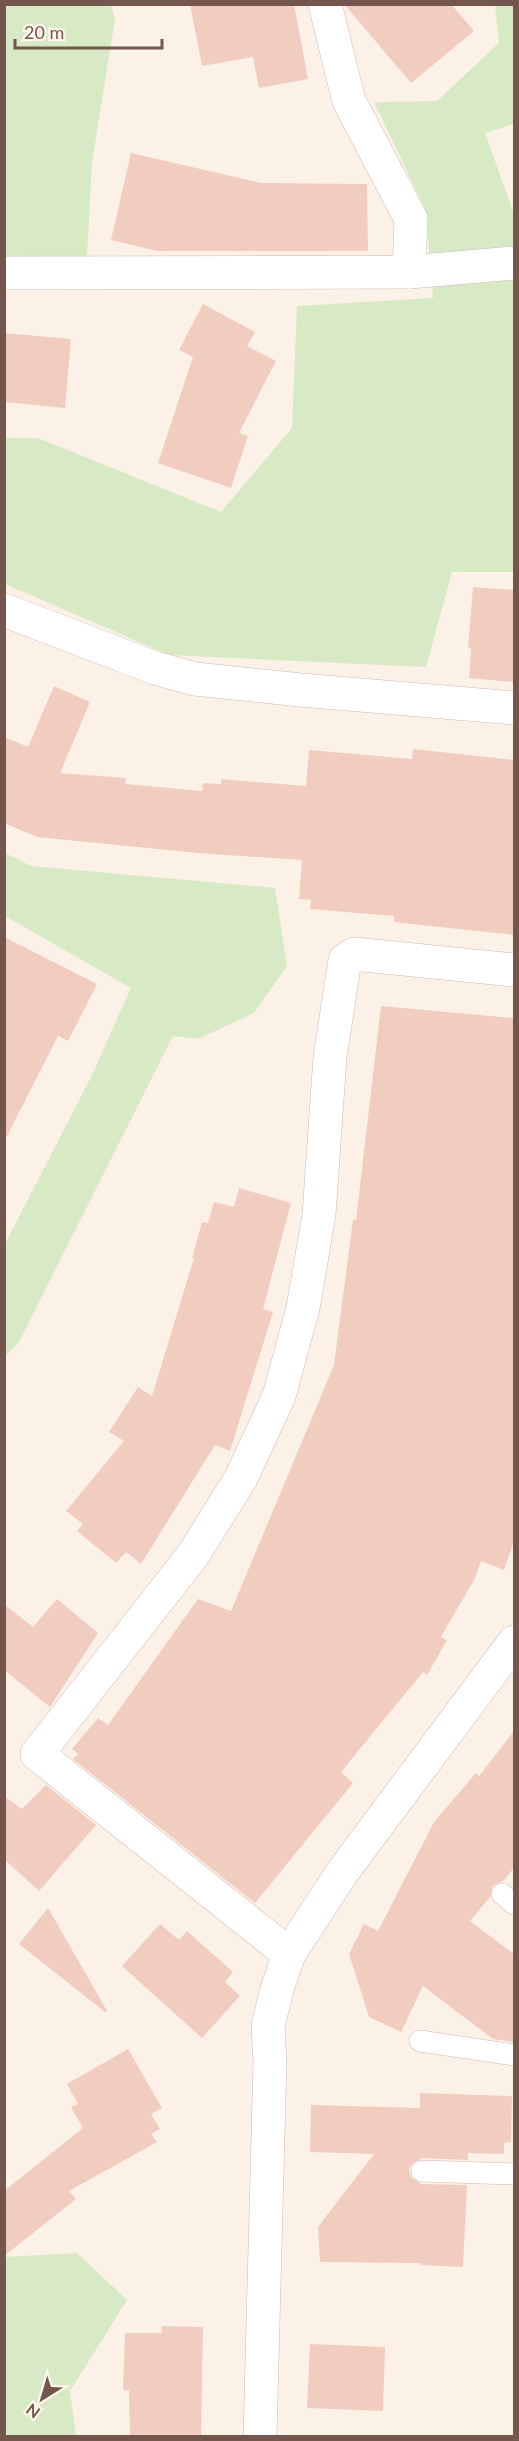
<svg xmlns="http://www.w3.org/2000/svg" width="519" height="2441" font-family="Lato,sans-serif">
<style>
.green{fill:#d8e9c5}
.building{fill:#f1cdbf}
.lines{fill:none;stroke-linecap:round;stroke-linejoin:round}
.lane-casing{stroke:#d0bab0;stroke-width:22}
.street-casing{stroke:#d0bab0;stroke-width:34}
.lane{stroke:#fff;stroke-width:21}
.street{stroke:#fff;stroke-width:33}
</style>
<rect width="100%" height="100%" fill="#fcf1e7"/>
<!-- green -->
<g class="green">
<path d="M4,5h107l4,14 -23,143 -5,95 -82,3z"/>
<path d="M495,5h19v119l-29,9 29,81v358h-62l-26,95 -257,-12 -164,-71 -1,-146h34l183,74 71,-84 5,-122 136,-8 -7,-87 -52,-109 63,-1 62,-58z"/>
<path d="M5,853l26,13 244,22 12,78 -33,47 -56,26 -25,-3 -154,306 -14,15v-113l87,-169 39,-87 -126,-72z"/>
<path d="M77,2253l50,47 -57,91 6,45h-71v-179z"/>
</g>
<!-- building -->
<g class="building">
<path d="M190,4h104l14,75 -49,9 -6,-31 -51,9z"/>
<path d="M344,4h107l23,27 -63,52z"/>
<path d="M131,153l131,30 105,1 1,67h-211l-46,-11z"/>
<path d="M203,304l52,28 -8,14 29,15 -37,72 9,3 -17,52 -73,-25 35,-106 -14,-7z"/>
<path d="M4,333l67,6 -6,69 -61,-6z"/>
<path d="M473,587l41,3v92l-45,-4 2,-29 -3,-1z"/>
<path d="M54,686l36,16 -30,71 66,5 -1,6 77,7 1,-8 18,1v-5l85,7 3,-36 103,9 1,-10 101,11v175l-120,-13v-6l-84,-7 1,-9 -12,-1 3,-39 -104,-7 -161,-16 -33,-14v-86l24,10z"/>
<path d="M4,937l93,47 -29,57 -10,-5 -54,106z"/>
<path d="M381,1006l133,12v523l-10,29 -23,-9 -6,17 -34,59 6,3 -20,35 -4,-3 -82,100 12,11 -98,120 -182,-144 5,-5 -6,-5 26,-31 10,7 90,-126 33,12 103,-246 19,-146 3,1z"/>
<path d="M239,1188l52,15 -28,106 10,3 -43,139 -15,-6 -74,119 -15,-12 -10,11 -39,-32 6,-7 -17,-13 58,-70 -15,-9 29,-45 14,9 42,-138h-2l10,-36 6,1 6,-21 20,5z"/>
<path d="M57,1599l41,34 -48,74 -46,-37v-66l29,23z"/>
<path d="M514,1731v137l-11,13 -10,4 -3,12 -20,24 44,33v88l-21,-3 -70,-53 -22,46 -32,-15 -20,-63 15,-30 14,7 56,-109 42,-49 3,3z"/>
<path d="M46,1785l50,40 -57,66 -35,-32v-63l18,13z"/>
<path d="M48,1908l59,103 -2,1 -86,-68z"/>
<path d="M160,1924l19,16 8,-9 46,41 -8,10 15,14 -38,42 -80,-72z"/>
<path d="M128,2049l34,59 -11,6 9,15 -9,5 6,8 -88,49 7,8 -72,57v-65l79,-63 -12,-21 7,-3 -11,-20z"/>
<path d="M420,2093l92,3 -1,46 -7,1v11l-36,-1v7l-46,-2 -10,6 -3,6 2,7 10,7 46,1 -4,82 -42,-2v-2l-101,-1 -2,-35 56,-73 -64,-2 1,-47 109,3z"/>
<path d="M162,2326l41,1 -2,109h-71l-1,-46h-6l2,-57h37z"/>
<path d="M310,2344l75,3 -2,64 -76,-3z"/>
</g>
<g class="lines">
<!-- lane casing -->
<g class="lane-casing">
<g id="lane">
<path d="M502,1894l12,10"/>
<path d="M420,2041l94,14"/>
<path d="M422,2171l92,3"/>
</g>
</g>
<!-- street casing -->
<g class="street-casing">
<g id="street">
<path d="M409,272l105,-9"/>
<path d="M4,273l405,-1 2,-53 -62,-118 -24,-97"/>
<path d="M4,610l151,58 40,11 106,11 213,18"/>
<path d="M289,1954l-252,-200 156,-199 48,-77 38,-82 24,-88 16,-93 11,-158 15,-97 9,-6 160,16"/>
<path d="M260,2436l10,-375 -2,-35 9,-37 12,-35 52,-80 173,-232"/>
</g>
</g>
<!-- lane -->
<use href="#lane" class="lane"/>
<!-- street -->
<use href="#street" class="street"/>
</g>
<!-- border -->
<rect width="519" height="2441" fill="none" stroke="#75564c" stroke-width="12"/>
<!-- north arrow -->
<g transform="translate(42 2399) rotate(217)" stroke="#fff6ed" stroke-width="4.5" paint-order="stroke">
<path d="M0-4.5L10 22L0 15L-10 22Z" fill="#75564c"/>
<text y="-9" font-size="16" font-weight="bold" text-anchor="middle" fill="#75564c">N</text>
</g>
<!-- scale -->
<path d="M15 39v9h147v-9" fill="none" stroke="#75564c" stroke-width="3"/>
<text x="24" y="39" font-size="18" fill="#75564c" stroke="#fff6ed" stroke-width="4.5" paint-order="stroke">20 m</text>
</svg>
